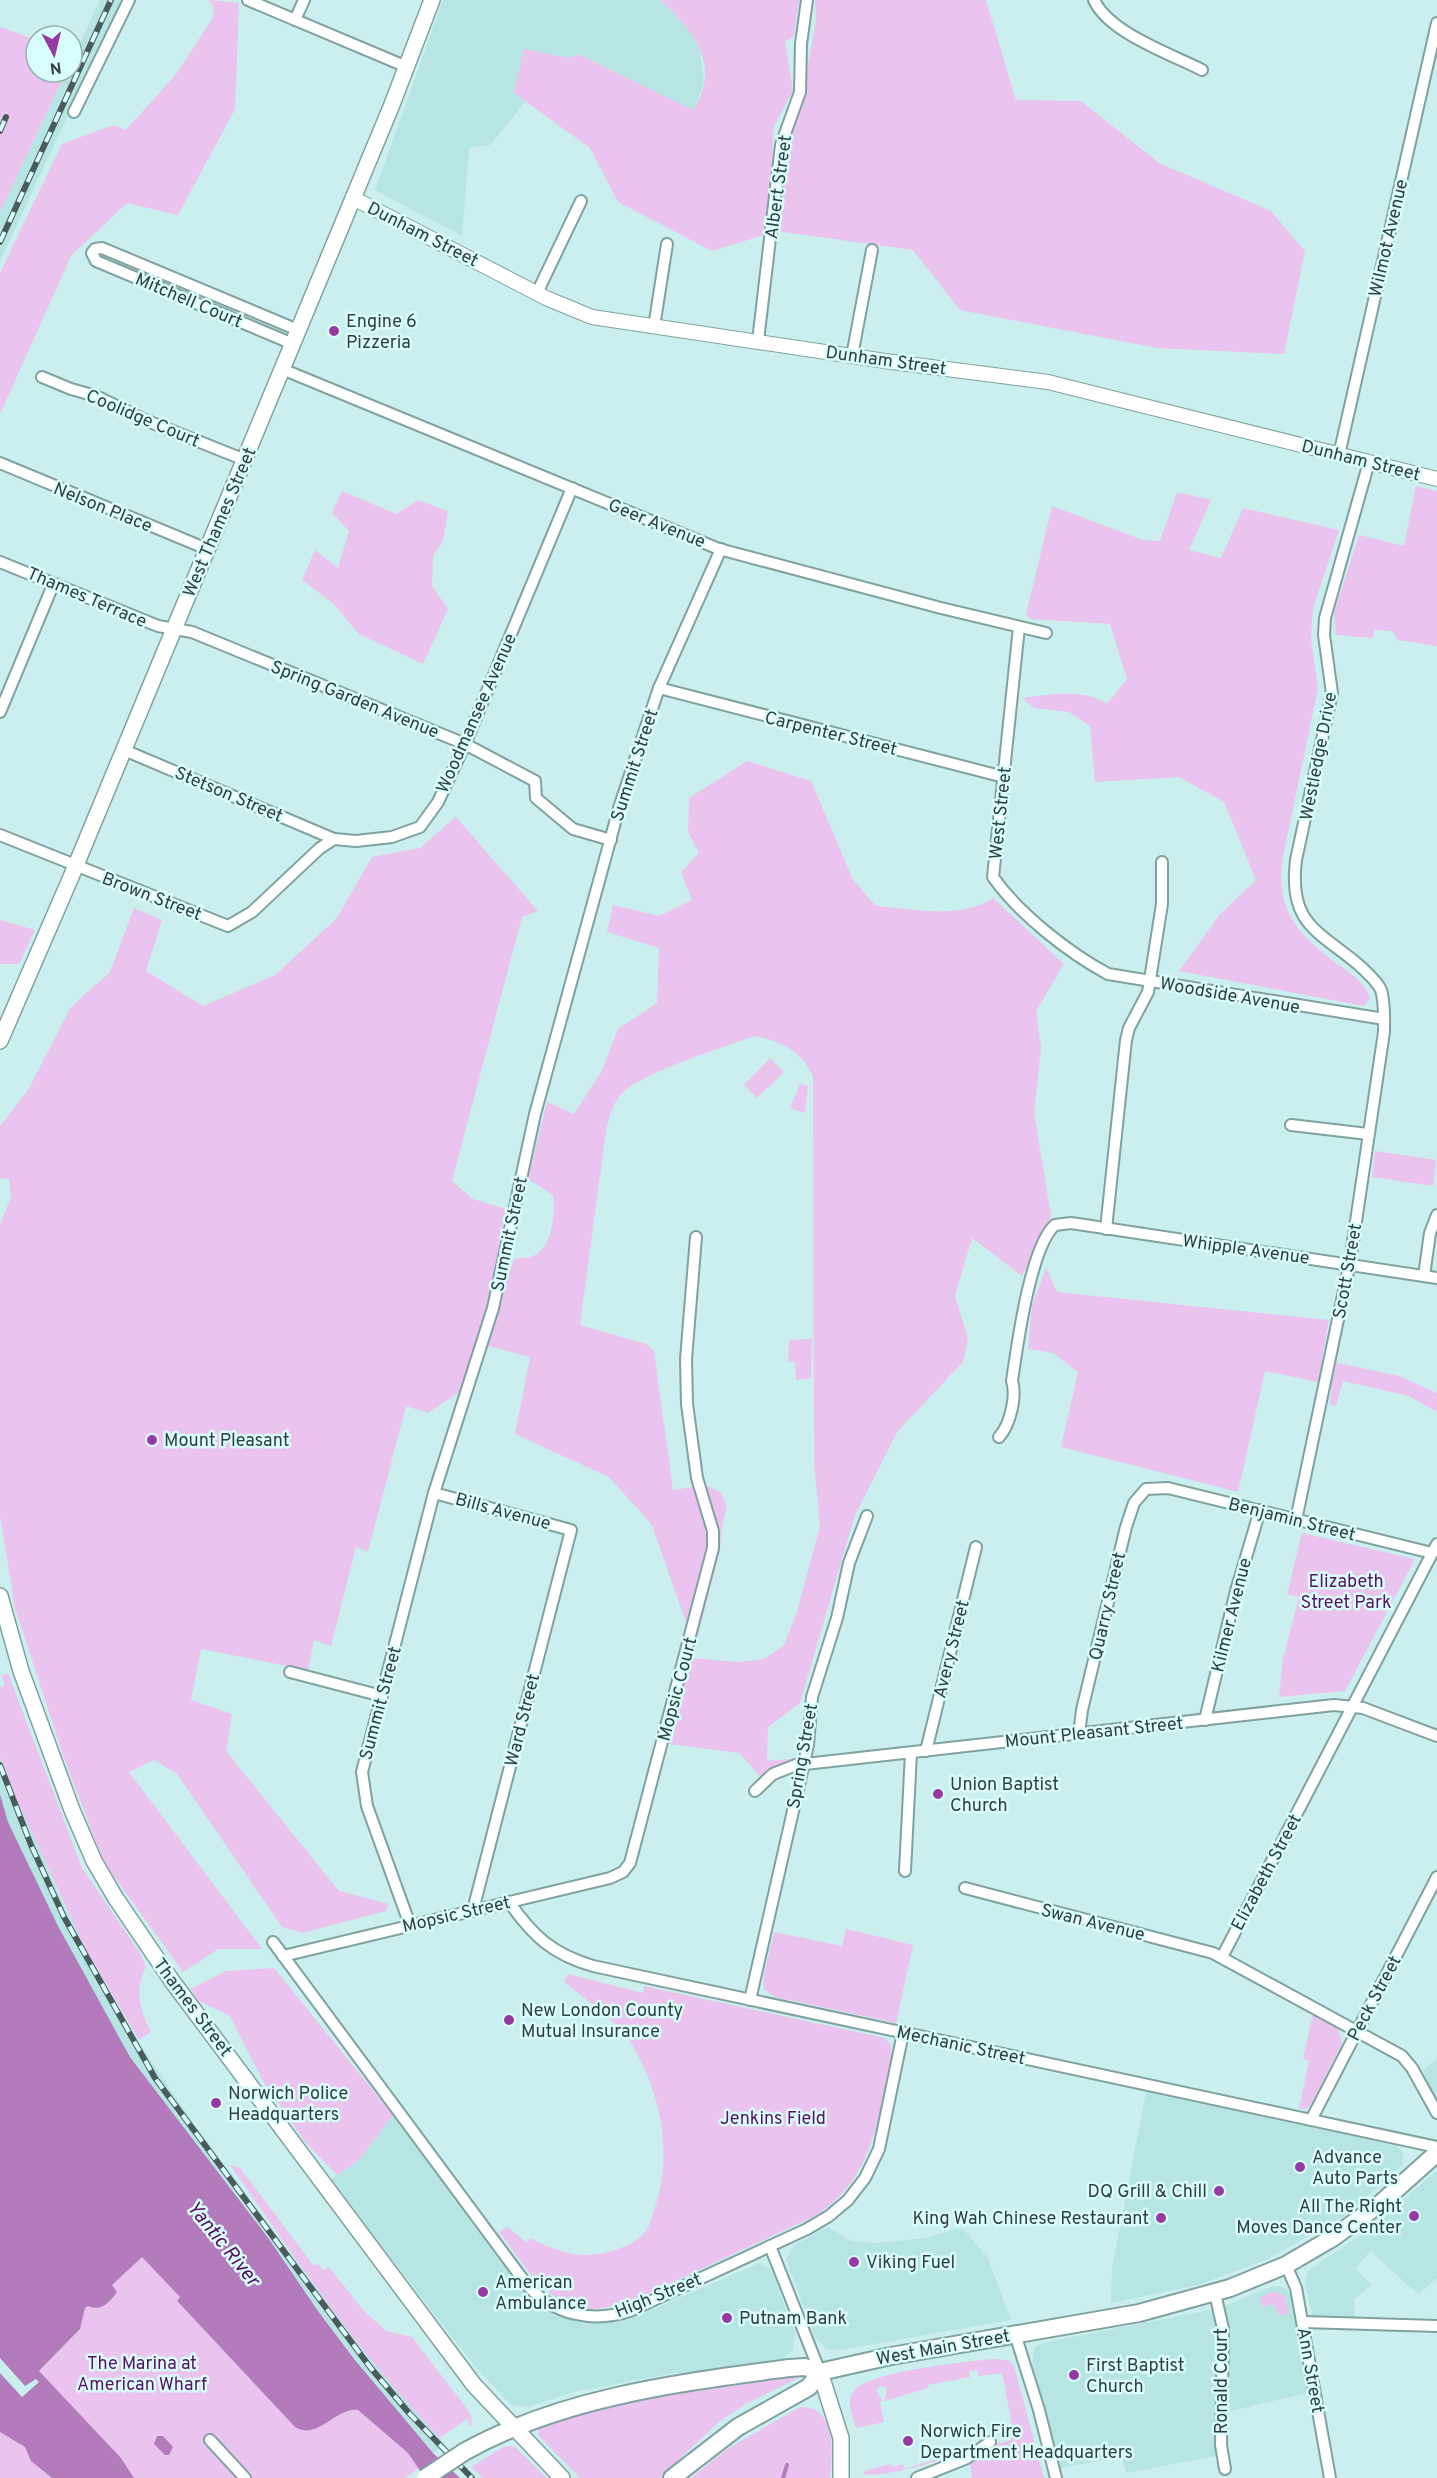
<svg xmlns="http://www.w3.org/2000/svg" width="1437" height="2478" font-family="Overpass,sans-serif">
<style>
.built{fill:#b6e5e4}
.green{fill:#ebc3ef;fill-rule:evenodd}
.water{fill:#b47bbc}
.pier{fill:#cbefee}
.lines{fill:none;stroke-linecap:round;stroke-linejoin:round}
.stream{stroke:#b47bbc;stroke-width:4}
.minor-casing{stroke:#7fa2a1;stroke-width:14}
.tertiary-casing{stroke:#7fa2a1;stroke-width:16}
.secondary-casing{stroke:#7fa2a1;stroke-width:18}
.primary-casing{stroke:#7fa2a1;stroke-width:20}
.minor{stroke:#fff;stroke-width:10}
.tertiary{stroke:#fff;stroke-width:14}
.secondary{stroke:#fff;stroke-width:15}
.primary{stroke:#fff;stroke-width:16}
.rail-casing{stroke:#495c5b;stroke-width:6}
.rail{stroke:#d8fdfc;stroke-width:4;stroke-dasharray:11;stroke-linecap:butt}
.primary-bridge-casing{stroke:#7fa2a1;stroke-width:20;stroke-linecap:butt}
.primary-bridge{stroke:#fff;stroke-width:16}
.poi-dot{fill:#9639a2;stroke:#d8fdfc;stroke-width:2}
.labels{text-anchor:middle;stroke-width:5;stroke-linejoin:round;paint-order:stroke}
.street-label{font-size:18px;fill:#303f3e;stroke:#d8fdfc}
.poi-label{font-size:18px;fill:#303f3e;stroke:#d8fdfc;text-anchor:start}
.park-label{font-size:18px;fill:#5a1163;stroke:#d8fdfc}
.water-label{font-size:20px;font-style:italic;fill:#560d60;stroke:#d8fdfc}
</style>
<rect width="100%" height="100%" fill="#cbefee"/>
<!-- built -->
<g class="built">
<path d="M100,0h22l-122,261v-49l66,-140h6v-12z"/>
<path d="M443,0h217l24,22 16,28 4,33 -11,28 -115,-57 -64,39 11,9 -35,43 -21,3 -7,88 -87,-46z"/>
<path d="M0,1756l63,148 39,75 37,64 55,81 162,217 46,56 44,48 -13,8 -43,-50 -72,-92 -49,-72 -139,-182 -63,-112 -59,-123 -8,-28z"/>
<path d="M1437,2059v43l-14,-32z"/>
<path d="M1146,2092l249,53 8,7v13l-59,51 -76,43 -70,26 -87,18 1,-35z"/>
<path d="M393,2115l130,176 30,24 34,9 41,-4 132,-57 11,7 24,62 -2,18 -13,11 -52,9 -54,3 -100,19 -46,15 -17,-2 -38,-41 -143,-184 29,-20z"/>
<path d="M1437,2170v108l-19,16 -48,-43 -15,18 17,16 -18,14 1,23 -42,-3 -8,-38 3,-10 70,-48z"/>
<path d="M828,2227l23,14 24,2 52,-5 28,-9h8l25,29 23,62 -171,30 -14,-1 -11,-12 -29,-78 8,-14z"/>
<path d="M1273,2286l10,1 8,8 17,98 -82,19 -4,-105z"/>
<path d="M1215,2309l4,13v83l-4,51 -89,17 -5,-17 -60,12 -29,-103 2,-17 8,-5z"/>
</g>
<!-- green -->
<g class="green">
<path d="M208,0l31,3 -4,106 -57,106 -51,-12 -56,53 -71,158v-141l62,-129 51,-19 13,5 51,-57 37,-57 -1,-10z"/>
<path d="M660,0h139l-5,36 -9,6 8,49 -19,35 -7,108 -55,17 -94,-49 -28,-54 -76,-55 10,-44 45,9 9,-4 115,56c4,-8 10,-17 11,-26 7,-34 -21,-63 -44,-84z"/>
<path d="M815,0h171l30,100 65,1 78,62 112,48 34,40 -21,103 -127,-6 -197,-38 -47,-60 -137,-19 12,-94 11,-24 17,-92z"/>
<path d="M0,27l36,13v32h30l-66,140z"/>
<path d="M1416,486l21,5v155l-39,-6 -6,-9 -18,-1 -1,8 -37,-3 -2,-22 25,-78 45,11z"/>
<path d="M342,491l54,23 22,-14 30,11 -5,30 -10,15 -1,30 16,23 -25,55 -64,-30 -25,-30 -32,-24 13,-30 23,18 11,-37 -17,-18z"/>
<path d="M1177,492l34,8 -22,50 32,8 22,-50 96,22 -26,78 -2,31 7,49 -35,169c-9,53 16,79 56,108 13,9 25,17 31,33l-6,8 -185,-35 41,-57 36,-34 -32,-78 -45,-25 -84,5 -5,-56 -21,-14 -35,-4 -12,-10c26,-3 63,-10 85,6l20,-25 -17,-55 -79,-5 -5,-4 26,-109 91,34 17,1z"/>
<path d="M747,761l64,20 42,99 23,26c37,3 85,14 117,-8l71,66 -28,47 5,37 -7,65 17,103 -29,60 -50,-38 -17,58 13,42 -5,24 -66,70 -42,83 -55,188 -32,24 -1,34 34,-3 -41,18 -21,-23 -70,-9 -13,-5 30,-116 -34,-98 -43,-48 -94,-43 15,-77 -45,-12 29,-86c6,-1 13,-1 19,-3 20,-8 22,-43 20,-61l-25,-16 19,-77 27,12 28,-43 16,-42 39,-26 2,-55 -52,-16 6,-27 46,11 33,-16 -11,-28 18,-19 -11,-21 1,-34zM754,1036c26,4 49,16 59,41l1,386 6,63 -24,89 -12,30 -20,14 -26,3 -46,-4 28,-107 2,-25 5,-20 -6,-13 -15,-8 -33,5 -19,-139 -8,-7 -66,-19 26,-194c3,-12 5,-24 13,-34 18,-24 104,-49 135,-61z"/>
<path d="M456,817l82,94 -16,6 -70,264 21,18 33,10 -13,82 -31,99 -34,23 -22,-7 -38,146 -12,-5 -25,99 -17,-6 -6,30 -107,-21 -10,51 41,14 -6,37 113,140 50,13 -3,7 -84,22 -20,-6 -105,-153 -23,-14 -25,12 133,177h-44l-35,23 -80,-111 -40,-106 -48,-147 -15,-93v-290l11,-28 -2,-18 -9,-1v-52l28,-36 43,-83 39,-35 24,-64 28,12 -16,51 57,35 72,-31 62,-57 35,-61 48,-9z"/>
<path d="M0,920l35,10 -16,34h-19z"/>
<path d="M770,1058l14,14 -27,26 -13,-13z"/>
<path d="M800,1084l8,2 -3,27 -15,-5z"/>
<path d="M1375,1151l61,9 -3,26 -61,-9z"/>
<path d="M1046,1268l11,24 272,28 -11,62 -53,-11 -27,121 -177,-45 17,-75 -25,-19 -25,-4 4,-43z"/>
<path d="M812,1339l-1,39 -15,2 -1,-18h-7l1,-22z"/>
<path d="M1334,1362l65,14 38,17v19l-28,-16 -66,-15 -7,25 -6,-2z"/>
<path d="M1302,1533l113,26 -70,132 -66,6 4,-38 16,-62 -12,-3z"/>
<path d="M8,1673l74,195 58,85 6,14c-12,21 -6,45 5,65l-12,8 -54,-92 -70,-152 -15,-40v-69l5,-2 -3,-10z"/>
<path d="M846,1929l67,16 -17,78 -121,-26 -11,-8 -1,-10 11,-47 68,14z"/>
<path d="M274,1968l119,147 -34,45 -22,15 -31,-32 -42,-60 -34,-67 -33,-16 -6,-11 35,-18z"/>
<path d="M568,1974l75,19 1,-7 241,52 5,6 2,10c-13,62 -19,128 -79,163l-185,86 -36,7 -24,-6 -17,-10 -20,-19 -32,-43 8,-5 20,16 3,-5c25,13 50,22 78,14 15,-4 30,-10 39,-23 4,-6 5,-15 8,-22 18,-51 6,-112 -21,-159 -16,-27 -45,-46 -70,-66z"/>
<path d="M1313,2014l25,15 4,14 -31,62 -6,4h-6l10,-48 -6,-3z"/>
<path d="M230,2165l10,3 73,97 5,-1 5,6 6,-3 35,44 22,20 26,6 52,68 7,10 1,11h-3l-1,-8 -28,20c-80,-82 -144,-179 -210,-273z"/>
<path d="M142,2256l38,41 -3,4 3,3 115,123c25,12 40,-20 63,-17l50,43 11,15 -14,10h-271l-13,-20 -82,-86 41,-43 5,-21 3,-3c13,7 22,-3 29,-13l-6,-6z"/>
<path d="M1274,2291l11,5 4,18 -11,1 -4,-11 -12,3 -2,-10z"/>
<path d="M993,2359l15,1 6,6 30,112h-72l-2,-17 27,-17 14,-4 -1,-6h-5l-1,-7 8,-2 -10,-52 -24,3 -1,-6 -8,1 1,6 -42,8v3l-43,13 2,-13 -7,-2 -4,5 7,10 -3,1 4,20 -28,6c-3,-10 -10,-26 -3,-36 13,-21 114,-30 140,-33z"/>
<path d="M802,2372v3l-8,5 -48,24 -26,17 -61,57h-79l-42,-43 1,-8 4,-3 64,-18z"/>
<path d="M800,2407c36,-1 33,44 30,71h-139l36,-29z"/>
<path d="M0,2432l25,15 6,14 21,17h-52z"/>
<path d="M505,2446l10,1 32,31h-64l-12,-11z"/>
<path d="M953,2449l4,2 -1,3c-21,9 -75,24 -93,20l4,-4 24,-6 1,3 11,-3 1,5 36,-11 2,-6z"/>
</g>
<!-- water -->
<g class="water">
<path d="M0,1794l8,28 50,104 72,131 139,182 49,72 37,49 78,93 27,25h-35l-17,-25 -50,-43c-22,-3 -40,31 -63,17l-115,-123 -3,-3 3,-4 -38,-40 -30,28 5,7c-7,10 -16,20 -29,14l-3,2 -5,21 -41,42 82,87 13,20h-82l-21,-17 -6,-14 -25,-15z"/>
<path d="M157,2436h6l10,11 -4,8h-4l-11,-11z"/>
</g>
<!-- pier -->
<path class="pier" d="M0,2358l25,28 11,-7 3,3 -17,15 -22,-24z"/>
<g class="lines">
<!-- stream -->
<path class="stream" d="M783,2478l4,-13"/>
<!-- minor casing -->
<g class="minor-casing">
<g id="minor">
<path d="M248,0l159,67"/>
<path d="M1094,0c15,33 77,54 108,70"/>
<path d="M295,20l9,-20"/>
<path d="M74,112l55,-112"/>
<path d="M537,293l44,-92"/>
<path d="M654,327l13,-83"/>
<path d="M758,341l23,-196 19,-53 1,-48 6,-44"/>
<path d="M293,344l-197,-83 -4,-8 3,-4 7,-1 196,82"/>
<path d="M852,356l20,-106"/>
<path d="M282,369l437,180 222,59 105,25"/>
<path d="M42,377l29,12 25,7 49,24 100,40"/>
<path d="M1339,455l98,-432"/>
<path d="M0,463l207,86"/>
<path d="M0,562l158,64 34,6 273,112 70,37 1,17 37,31 38,11"/>
<path d="M1019,627l-26,250c26,37 76,76 115,97l276,45"/>
<path d="M659,688l345,89"/>
<path d="M0,712l53,-127"/>
<path d="M124,750l210,89"/>
<path d="M0,835l228,91 24,-14 68,-64 14,-9 22,2 36,-4 28,-10 18,-25 27,-58 107,-256"/>
<path d="M1291,1125l77,9"/>
<path d="M1106,1229l20,-189 3,-12 19,-36 14,-88v-42"/>
<path d="M1424,1276l6,-43 7,-18"/>
<path d="M999,1437c11,-12 18,-41 13,-56 5,-34 18,-134 43,-156l16,-2 366,55"/>
<path d="M434,1493l137,37 -98,380"/>
<path d="M1296,1520l54,-258 34,-230c0,-13 1,-29 -3,-42 -4,-9 -14,-17 -21,-24 -41,-35 -72,-41 -64,-106l36,-167 -8,-58 1,-17 44,-156"/>
<path d="M290,1672l92,24"/>
<path d="M1205,1720l31,-129 24,-81"/>
<path d="M1079,1734l3,-24 44,-183 8,-24 12,-14 22,-1 264,65"/>
<path d="M926,1751l50,-204"/>
<path d="M755,1791l18,-17 23,-9 538,-60 29,3 74,28"/>
<path d="M905,1871l6,-118"/>
<path d="M965,1888l248,65 189,103 10,12 25,45"/>
<path d="M509,1902c24,34 43,52 84,64l844,181"/>
<path d="M410,1925l-43,-119 -5,-34 72,-279 59,-185 42,-194 84,-306 40,-120 62,-139"/>
<path d="M273,1942l254,343c27,30 65,38 103,26l177,-82 22,-13 19,-16 17,-22 14,-29 24,-116"/>
<path d="M283,1956l327,-78 13,-6 7,-9 83,-315v-17l-16,-53 -10,-74 -1,-45 10,-122"/>
<path d="M1222,1957l215,-413"/>
<path d="M750,2000l58,-255 4,-48 25,-79 12,-55 18,-47"/>
<path d="M1311,2120l126,-243"/>
<path d="M770,2246l50,126"/>
<path d="M1286,2265l10,23 34,190"/>
<path d="M1215,2293l8,36 -2,116 4,24"/>
<path d="M1303,2322l134,4"/>
<path d="M1015,2334l24,76 17,68"/>
<path d="M210,2440l35,38"/>
<path d="M917,2478l50,-20 23,-16"/>
</g>
</g>
<!-- tertiary casing -->
<g class="tertiary-casing">
<path id="tertiary" d="M353,198l193,100 46,19 300,45 156,20 389,97"/>
</g>
<!-- secondary casing -->
<g class="secondary-casing">
<g id="secondary">
<path d="M0,1041l71,-164 320,-770 41,-107"/>
<path d="M0,1596l21,75 51,139 22,51 21,36 57,84 302,404 88,93"/>
<path d="M820,2372l21,66v40"/>
</g>
</g>
<!-- primary casing -->
<g class="primary-casing">
<g id="primary">
<path d="M464,2452c98,-55 214,-69 325,-84l16,-1 15,5 71,-16 248,-43 91,-25 56,-23 48,-28 47,-34 56,-50"/>
<path d="M672,2478l66,-51 71,-40 11,-15"/>
</g>
</g>
<!-- minor -->
<use href="#minor" class="minor"/>
<!-- tertiary -->
<use href="#tertiary" class="tertiary"/>
<!-- secondary -->
<use href="#secondary" class="secondary"/>
<!-- primary -->
<use href="#primary" class="primary"/>
<!-- rail casing -->
<g class="rail-casing">
<g id="rail">
<path d="M0,131l6,-14"/>
<path d="M0,242l111,-242"/>
<path d="M0,1765l31,80 33,72 91,161 215,289 39,46 63,65"/>
</g>
</g>
<!-- rail -->
<use href="#rail" class="rail"/>
<!-- primary-bridge casing -->
<g class="primary-bridge-casing">
<path id="primary-bridge" d="M425,2478l39,-26"/>
</g>
<!-- primary-bridge -->
<use href="#primary-bridge" class="primary-bridge"/>
</g>
<!-- markers -->
<g class="poi-dot">
<circle cx="334" cy="331" r="6"/>
<circle cx="152" cy="1440" r="6"/>
<circle cx="938" cy="1794" r="6"/>
<circle cx="509" cy="2020" r="6"/>
<circle cx="216" cy="2103" r="6"/>
<circle cx="1300" cy="2167" r="6"/>
<circle cx="1219" cy="2191" r="6"/>
<circle cx="1414" cy="2216" r="6"/>
<circle cx="1161" cy="2218" r="6"/>
<circle cx="854" cy="2262" r="6"/>
<circle cx="483" cy="2292" r="6"/>
<circle cx="727" cy="2318" r="6"/>
<circle cx="1074" cy="2375" r="6"/>
<circle cx="908" cy="2441" r="6"/>
</g>
<g class="labels">
<!-- street labels -->
<g class="street-label">
<text transform="translate(778 187) rotate(-82)" y="6">Albert Street</text>
<text transform="translate(423 234) rotate(27)" y="6">Dunham Street</text>
<text transform="translate(1388 238) rotate(-77)" y="6">Wilmot Avenue</text>
<text transform="translate(189 300) rotate(23)" y="6">Mitchell Court</text>
<text transform="translate(886 360) rotate(8)" y="6">Dunham Street</text>
<text transform="translate(143 418) rotate(23)" y="6">Coolidge Court</text>
<text transform="translate(1361 460) rotate(14)" y="6">Dunham Street</text>
<text transform="translate(103 507) rotate(22)" y="6">Nelson Place</text>
<text transform="translate(219 522) rotate(-67)" y="6">West Thames Street</text>
<text transform="translate(657 523) rotate(22)" y="6">Geer Avenue</text>
<text transform="translate(87 597) rotate(23)" y="6">Thames Terrace</text>
<text transform="translate(355 699) rotate(22)" y="6">Spring Garden Avenue</text>
<text transform="translate(476 713) rotate(-66)" y="6">Woodmansee Avenue</text>
<text transform="translate(831 733) rotate(14)" y="6">Carpenter Street</text>
<text transform="translate(1318 756) rotate(-79)" y="6">Westledge Drive</text>
<text transform="translate(634 765) rotate(-72)" y="6">Summit Street</text>
<text transform="translate(229 794) rotate(23)" y="6">Stetson Street</text>
<text transform="translate(1000 813) rotate(-84)" y="6">West Street</text>
<text transform="translate(152 896) rotate(21)" y="6">Brown Street</text>
<text transform="translate(1230 995) rotate(10)" y="6">Woodside Avenue</text>
<text transform="translate(509 1234) rotate(-78)" y="6">Summit Street</text>
<text transform="translate(1246 1249) rotate(8)" y="6">Whipple Avenue</text>
<text transform="translate(1347 1271) rotate(-80)" y="6">Scott Street</text>
<text transform="translate(503 1511) rotate(15)" y="6">Bills Avenue</text>
<text transform="translate(1292 1519) rotate(14)" y="6">Benjamin Street</text>
<text transform="translate(1107 1606) rotate(-77)" y="6">Quarry Street</text>
<text transform="translate(1231 1615) rotate(-76)" y="6">Kilmer Avenue</text>
<text transform="translate(951 1649) rotate(-76)" y="6">Avery Street</text>
<text transform="translate(677 1689) rotate(-75)" y="6">Mopsic Court</text>
<text transform="translate(380 1703) rotate(-75)" y="6">Summit Street</text>
<text transform="translate(522 1720) rotate(-76)" y="6">Ward Street</text>
<text transform="translate(1094 1732) rotate(-6)" y="6">Mount Pleasant Street</text>
<text transform="translate(802 1756) rotate(-80)" y="6">Spring Street</text>
<text transform="translate(1266 1872) rotate(-62)" y="6">Elizabeth Street</text>
<text transform="translate(456 1914) rotate(-13)" y="6">Mopsic Street</text>
<text transform="translate(1093 1922) rotate(14)" y="6">Swan Avenue</text>
<text transform="translate(1374 1998) rotate(-62)" y="6">Peck Street</text>
<text transform="translate(193 2007) rotate(53)" y="6">Thames Street</text>
<text transform="translate(961 2045) rotate(12)" y="6">Mechanic Street</text>
<text transform="translate(658 2295) rotate(-22)" y="6">High Street</text>
<text transform="translate(943 2347) rotate(-10)" y="6">West Main Street</text>
<text transform="translate(1311 2370) rotate(80)" y="6">Ann Street</text>
<text transform="translate(1221 2381) rotate(-90)" y="6">Ronald Court</text>
</g>
<!-- poi labels -->
<g class="poi-label">
<text x="346" y="327">Engine 6<tspan x="346" dy="21">Pizzeria</tspan></text>
<text x="164" y="1446">Mount Pleasant</text>
<text x="950" y="1790">Union Baptist<tspan x="950" dy="21">Church</tspan></text>
<text x="521" y="2016">New London County<tspan x="521" dy="21">Mutual Insurance</tspan></text>
<text x="228" y="2099">Norwich Police<tspan x="228" dy="21">Headquarters</tspan></text>
<text x="1312" y="2163">Advance<tspan x="1312" dy="21">Auto Parts</tspan></text>
<text x="1207" y="2197" text-anchor="end">DQ Grill &amp; Chill</text>
<text x="1402" y="2212" text-anchor="end">All The Right<tspan x="1402" dy="21">Moves Dance Center</tspan></text>
<text x="1149" y="2224" text-anchor="end">King Wah Chinese Restaurant</text>
<text x="866" y="2268">Viking Fuel</text>
<text x="495" y="2288">American<tspan x="495" dy="21">Ambulance</tspan></text>
<text x="739" y="2324">Putnam Bank</text>
<text x="1086" y="2371">First Baptist<tspan x="1086" dy="21">Church</tspan></text>
<text x="920" y="2437">Norwich Fire<tspan x="920" dy="21">Department Headquarters</tspan></text>
</g>
<!-- park labels -->
<g class="park-label">
<text x="1346" y="1587">Elizabeth<tspan x="1346" dy="21">Street Park</tspan></text>
<text x="773" y="2124">Jenkins Field</text>
<text x="142" y="2369">The Marina at<tspan x="142" dy="21">American Wharf</tspan></text>
</g>
<!-- water labels -->
<g class="water-label">
<text transform="translate(224 2243) rotate(51)" y="7">Yantic River</text>
</g>
</g>
<!-- north arrow -->
<g transform="translate(54 54) rotate(173)"><circle r="28" fill="#d8fdfc" stroke="#95b1b0" stroke-width="1.5"/>
<path d="M0-4.5L10 22L0 15L-10 22Z" fill="#9639a2"/>
<text y="-9" font-size="16" font-weight="bold" text-anchor="middle" fill="#303f3e">N</text>
</g>
</svg>
